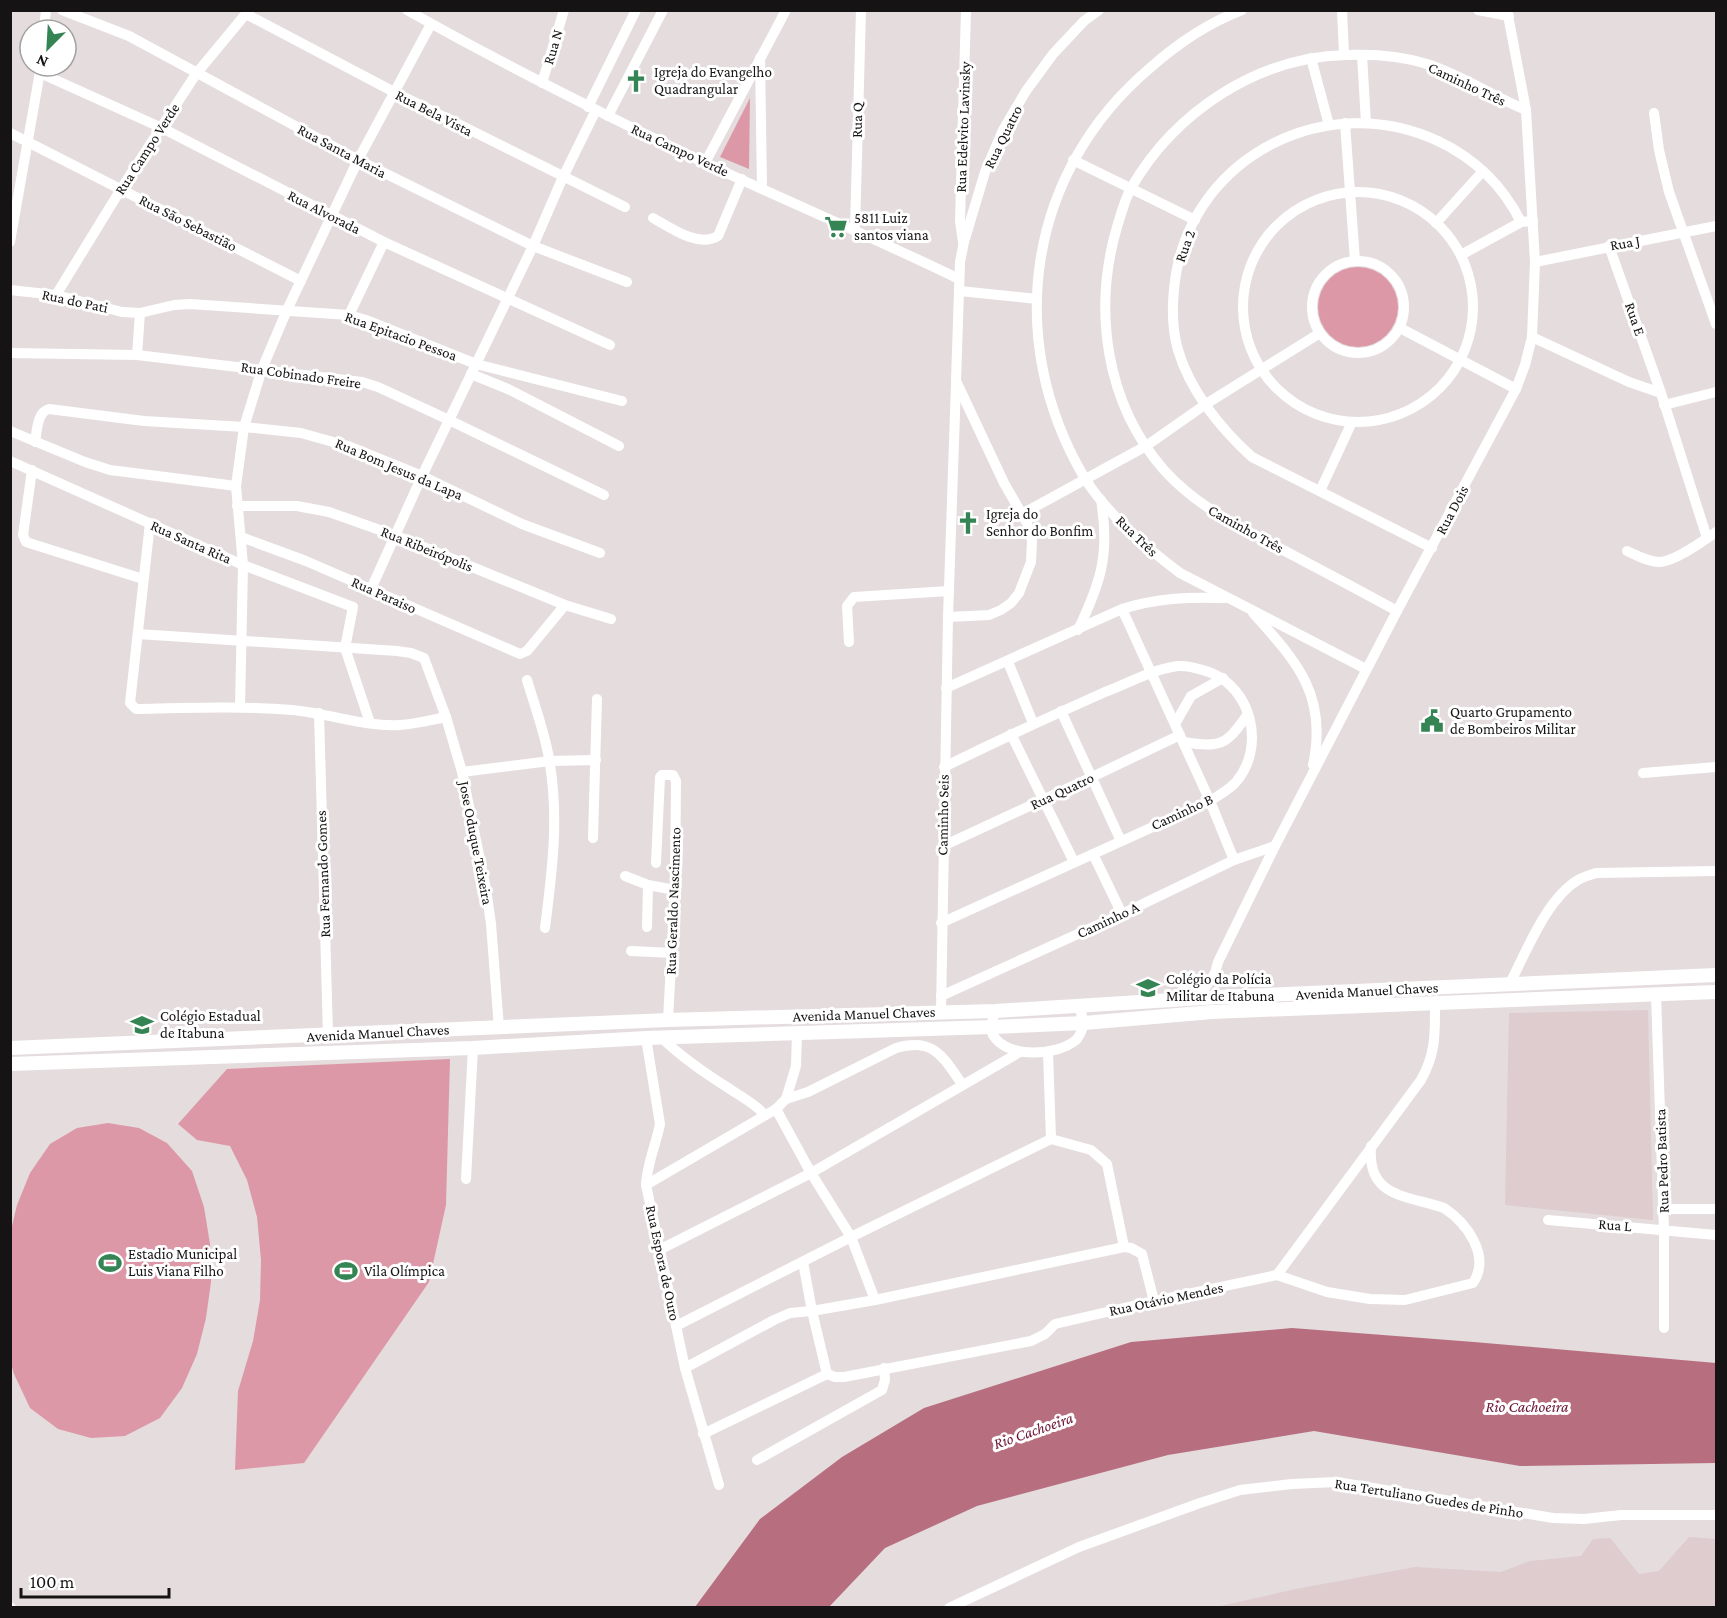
<svg xmlns="http://www.w3.org/2000/svg" width="1727" height="1618" font-family="'Crimson Pro',serif">
<style>
.built{fill:#decccf}
.green{fill:#dd98a8}
.water{fill:#b76f80}
.lines{fill:none;stroke-linecap:round;stroke-linejoin:round}
.minor{stroke:#fff;stroke-width:10}
.major{stroke:#fff;stroke-width:14}
.labels{text-anchor:middle;stroke-width:6;stroke-linejoin:round;paint-order:stroke}
.street-label{font-size:15px;fill:#161314;stroke:#fff}
.poi-label{font-size:15px;fill:#161314;stroke:#fff;text-anchor:start}
.water-label{font-size:16px;font-style:italic;fill:#6c1434;stroke:#fff}
</style>
<rect width="100%" height="100%" fill="#e5dcde"/>
<!-- built -->
<g class="built">
<path d="M1648,1010l5,210 -148,-15 4,-192z"/>
<path d="M1689,1537l27,2v68h-500l80,-18 119,-22 86,5 29,-11 51,-5 12,-17 17,-1 29,36 20,-3z"/>
</g>
<!-- green -->
<g class="green">
<path d="M750,98l-1,71 -29,-12z"/>
<circle cx="1358" cy="307" r="40"/>
<path d="M450,1059l-4,146 -17,77 -125,181 -69,7 3,-79 15,-50 7,-41 1,-40 -4,-43 -10,-37 -17,-34 -33,-6 -19,-16 49,-55z"/>
<path d="M108,1123l31,5 28,15 25,28 12,36 6,37 1,38 -5,36 -9,36 -15,34 -22,30 -35,18 -34,2 -33,-9 -28,-21 -16,-34 -4,-14 1,-130 6,-25 13,-32 20,-29 27,-16z"/>
</g>
<!-- water -->
<path class="water" d="M1292,1328l182,14 242,21v100l-196,3 -206,-35 -146,24 -191,51 -92,42 -56,59h-134l65,-88 82,-62 82,-49 207,-66z"/>
<g class="lines">
<!-- minor -->
<g class="minor">
<path d="M62,10l67,26 229,124 175,86 94,36"/>
<path d="M407,10c97,55 196,104 296,152 85,40 172,76 256,117"/>
<path d="M1242,10c-34,13 -65,34 -92,58 -123,104 -147,271 -66,409 21,35 64,72 96,96l186,96"/>
<path d="M1342,10l2,44"/>
<path d="M1478,10l31,6"/>
<path d="M246,14l148,78 231,115"/>
<path d="M44,30l2,-20"/>
<path d="M1362,55l4,68"/>
<path d="M760,58l2,130"/>
<path d="M1311,58l18,67"/>
<path d="M40,73l122,55 222,114 226,103"/>
<path d="M542,83l22,-73"/>
<path d="M588,107l48,-97"/>
<path d="M1654,113l5,37 10,42 47,132"/>
<path d="M608,116l55,-106"/>
<path d="M1345,123l10,138"/>
<path d="M10,133l291,148"/>
<path d="M1073,160l122,60"/>
<path d="M705,163l81,-153"/>
<circle cx="1358" cy="307" r="115"/>
<path d="M653,218c18,10 45,30 65,18l24,-57"/>
<path d="M1436,223l47,-52"/>
<path d="M855,229l6,-219"/>
<path d="M10,242l31,-176"/>
<path d="M963,242l-3,-21 6,-211"/>
<path d="M1609,246l52,147 46,145"/>
<path d="M1461,255l60,-33"/>
<circle cx="1358" cy="307" r="46"/>
<path d="M1535,262l181,-36"/>
<path d="M10,290l46,5 66,17 18,1 34,-8 16,-1 159,11 17,5 110,44 146,37"/>
<path d="M960,291l77,8"/>
<path d="M56,295l65,-106 75,-115 53,-64"/>
<path d="M349,315l35,-73"/>
<path d="M1400,328l116,61"/>
<path d="M1532,337l97,45 32,11"/>
<path d="M10,353l127,2 225,27 16,5 71,33 155,75"/>
<path d="M137,355l3,-42"/>
<path d="M471,374l37,15 111,57"/>
<path d="M1664,405l52,-13"/>
<path d="M10,431l75,31 25,8 126,16"/>
<path d="M35,442c2,-11 2,-30 14,-33l95,12 100,6 57,6 25,7 22,6 74,30 100,48 78,29"/>
<path d="M10,461l233,104 110,42 -8,41 25,75"/>
<path d="M32,470l-9,65 3,7 117,37"/>
<path d="M1320,491l32,-69"/>
<path d="M237,506h60l32,6 65,23 171,70 46,14"/>
<path d="M1022,514l124,-68 60,-42 114,-71"/>
<path d="M150,523l-20,180 6,6c52,-1 104,-3 156,1 36,3 72,17 108,15 15,-1 31,-5 46,-8"/>
<path d="M241,537l65,24 214,93 7,-3 38,-46"/>
<path d="M1432,548l-180,-91c-31,-28 -62,-66 -74,-107 -7,-24 -6,-51 -2,-76 21,-121 153,-184 262,-133 36,17 65,45 83,81l12,-1"/>
<path d="M1627,551c11,5 22,11 33,11 16,-1 43,-21 56,-30"/>
<path d="M371,589l51,-113 111,-230 30,-69 33,-67"/>
<path d="M1122,609l88,192 24,59"/>
<path d="M1397,611c-38,-21 -76,-41 -114,-61 -43,-23 -86,-43 -119,-80 -59,-67 -71,-161 -47,-243 4,-13 8,-28 14,-39 44,-76 126,-131 215,-133 26,-1 56,1 81,9 35,11 65,32 99,46"/>
<path d="M1253,613c44,49 75,82 60,152"/>
<path d="M948,617l41,-2 12,-5 10,-7 8,-10 12,-31 1,-21 -5,-18 -23,-40 -48,-102 4,-119 4,-20 21,-70 18,-42 23,-39 27,-37 31,-33 15,-11"/>
<path d="M1078,630c23,-48 32,-76 23,-130"/>
<path d="M138,634l259,17 14,2 13,5 22,59 16,55 24,117 5,35 8,104"/>
<path d="M849,642l-2,-36 7,-9 95,-6"/>
<path d="M1008,662l25,61"/>
<path d="M527,680c8,27 19,56 23,84 9,58 2,107 -5,164"/>
<path d="M946,688l176,-79c36,-11 64,-12 102,-11"/>
<path d="M240,707l3,-142 -7,-79 8,-59 18,-58 25,-59 71,-150 73,-136"/>
<path d="M1061,711l60,130"/>
<path d="M319,713l9,322"/>
<path d="M1175,724l16,-28 32,-18"/>
<path d="M1011,734l63,128"/>
<path d="M1183,742c39,6 43,3 65,-28"/>
<path d="M462,772l88,-11 46,-1"/>
<path d="M1643,773l73,-6"/>
<path d="M593,838l4,-139"/>
<path d="M943,846l149,-69 88,-42"/>
<path d="M1093,854l29,60"/>
<path d="M656,863l4,-86 2,-2h11l3,6 -1,109 -7,130"/>
<path d="M625,876l23,9 27,5"/>
<path d="M941,923l269,-122c9,-6 19,-11 26,-19 30,-35 16,-94 -27,-110 -10,-3 -20,-7 -31,-6 -25,3 -49,17 -73,26 -54,24 -108,49 -161,75"/>
<path d="M647,927l1,-42"/>
<path d="M631,951l42,2"/>
<path d="M1509,985c17,-32 37,-86 69,-105 5,-3 12,-5 18,-7l120,-2"/>
<path d="M1656,995l8,234v99"/>
<path d="M941,996l181,-82 112,-54 41,-14"/>
<path d="M1198,998l17,-25 3,-11 57,-116 122,-235 119,-222 9,-24 7,-28 3,-75 -9,-152 -19,-100"/>
<path d="M995,1011c-2,7 -5,17 -2,24 14,24 64,21 83,5 5,-5 6,-11 8,-17l-5,-17"/>
<path d="M941,1012l7,-395 8,-233"/>
<path d="M646,1038l14,86c-4,21 -13,39 -14,61l39,183 34,117"/>
<path d="M662,1038c20,20 44,36 68,51 13,9 24,14 34,25"/>
<path d="M1048,1052l3,87"/>
<path d="M786,1099l10,-33 1,-33"/>
<path d="M776,1109l35,64 40,64 24,63"/>
<path d="M466,1179l7,-131"/>
<path d="M646,1185l130,-76 10,-10 22,-7 88,-44c38,-11 47,9 66,36"/>
<path d="M1663,1209h53"/>
<path d="M1548,1220l168,15"/>
<path d="M659,1250l152,-77 209,-121"/>
<path d="M803,1262l9,49 15,63"/>
<path d="M1277,1275l50,17 43,7 35,1 68,-17c18,-27 -6,-60 -29,-75 -38,-13 -77,-10 -73,-62"/>
<path d="M1277,1275l144,-195c15,-27 14,-46 14,-76"/>
<path d="M676,1326l175,-89 200,-98 40,11 16,14 17,83 7,1 11,6 12,47"/>
<path d="M685,1368l89,-48 16,-7 22,-2 63,-11 249,-53"/>
<path d="M827,1374l8,3h9l187,-36 14,-7 10,-10 99,-23 123,-26"/>
<path d="M703,1434l124,-60"/>
<path d="M757,1460l125,-70 3,-10 -1,-12"/>
<path d="M10,1607l1,1"/>
<path d="M949,1608l130,-61 121,-44 40,-13 52,-6 45,-2 216,36 31,1 37,-4h95"/>
</g>
<!-- major -->
<g class="major">
<path d="M10,1048l658,-28 327,-9 224,-14 497,-22"/>
<path d="M10,1064l463,-16 173,-10 346,-11 92,-4 128,-11 504,-20"/>
</g>
</g>
<!-- icons -->
<defs>
<g id="church-bare" transform="scale(1.8)"><path d="M-1.2-6h2.4v3.5h3.3v2.4h-3.3V6h-2.4V-.1h-3.3v-2.4h3.3Z" fill="#348454" stroke="#fff" stroke-width="2.5" paint-order="stroke"/></g>
<g id="supermarket-bare" transform="scale(1.8)"><path d="M-6-5.5h2.5l.6 2H6L4.5 2H-2.5L-4.4-4H-6ZM-1.5 3.2a1.3 1.3 0 1 0 .1 0ZM3 3.2a1.3 1.3 0 1 0 .1 0Z" fill="#348454" stroke="#fff" stroke-width="2.5" paint-order="stroke"/></g>
<g id="civic-bare" transform="scale(1.8)"><path d="M-.6-6.5H3V-4.5H.6V-3L4-1V1h2V6H-6V1h2V-1L-.6-3ZM-1.2 2.5V6h2.4V2.5Z" fill="#348454" stroke="#fff" stroke-width="2.5" paint-order="stroke"/></g>
<g id="school-bare" transform="scale(1.8)"><path d="M0-5L7-2L0 1L-7-2ZM-4 1L0 2.5L4 1V4Q0 6-4 4Z" fill="#348454" stroke="#fff" stroke-width="2.5" paint-order="stroke"/></g>
<g id="stadium-bare" transform="scale(1.8)"><path d="M0-5a6.5 5 0 1 0 0 10a6.5 5 0 1 0 0-10ZM-3.5-1.8h7v3.6h-7Z" fill="#348454" stroke="#fff" stroke-width="2.5" paint-order="stroke"/></g>
</defs>
<g fill-rule="evenodd">
<use href="#church-bare" x="636" y="81"/>
<use href="#supermarket-bare" x="836" y="227"/>
<use href="#church-bare" x="968" y="523"/>
<use href="#civic-bare" x="1432" y="721"/>
<use href="#school-bare" x="1148" y="988"/>
<use href="#school-bare" x="142" y="1025"/>
<use href="#stadium-bare" x="110" y="1263"/>
<use href="#stadium-bare" x="346" y="1271"/>
</g>
<g class="labels">
<!-- street labels -->
<g class="street-label">
<text transform="translate(553 47) rotate(-73)" y="5">Rua N</text>
<text transform="translate(1467 84) rotate(25)" y="5">Caminho Três</text>
<text transform="translate(434 113) rotate(27)" y="5">Rua Bela Vista</text>
<text transform="translate(857 120) rotate(-89)" y="5">Rua Q</text>
<text transform="translate(963 127) rotate(-88)" y="5">Rua Edelvito Lavinsky</text>
<text transform="translate(1003 137) rotate(-64)" y="5">Rua Quatro</text>
<text transform="translate(147 149) rotate(-57)" y="5">Rua Campo Verde</text>
<text transform="translate(680 150) rotate(25)" y="5">Rua Campo Verde</text>
<text transform="translate(342 151) rotate(28)" y="5">Rua Santa Maria</text>
<text transform="translate(324 212) rotate(27)" y="5">Rua Alvorada</text>
<text transform="translate(188 223) rotate(27)" y="5">Rua São Sebastião</text>
<text transform="translate(1625 243) rotate(-10)" y="5">Rua J</text>
<text transform="translate(1185 246) rotate(-70)" y="5">Rua 2</text>
<text transform="translate(75 301) rotate(12)" y="5">Rua do Pati</text>
<text transform="translate(1635 319) rotate(71)" y="5">Rua E</text>
<text transform="translate(401 336) rotate(20)" y="5">Rua Epitacio Pessoa</text>
<text transform="translate(301 375) rotate(8)" y="5">Rua Cobinado Freire</text>
<text transform="translate(399 469) rotate(23)" y="5">Rua Bom Jesus da Lapa</text>
<text transform="translate(1452 510) rotate(-62)" y="5">Rua Dois</text>
<text transform="translate(1246 529) rotate(29)" y="5">Caminho Três</text>
<text transform="translate(1137 536) rotate(44)" y="5">Rua Três</text>
<text transform="translate(191 542) rotate(24)" y="5">Rua Santa Rita</text>
<text transform="translate(427 549) rotate(22)" y="5">Rua Ribeirópolis</text>
<text transform="translate(384 595) rotate(24)" y="5">Rua Paraiso</text>
<text transform="translate(1062 791) rotate(-25)" y="5">Rua Quatro</text>
<text transform="translate(1182 812) rotate(-25)" y="5">Caminho B</text>
<text transform="translate(943 815) rotate(-89)" y="5">Caminho Seis</text>
<text transform="translate(476 843) rotate(79)" y="5">Jose Oduque Teixeira</text>
<text transform="translate(323 874) rotate(-92)" y="5">Rua Fernando Gomes</text>
<text transform="translate(673 901) rotate(-88)" y="5">Rua Geraldo Nascimento</text>
<text transform="translate(1108 920) rotate(-25)" y="5">Caminho A</text>
<text transform="translate(1367 991) rotate(-3)" y="5">Avenida Manuel Chaves</text>
<text transform="translate(864 1014) rotate(-2)" y="5">Avenida Manuel Chaves</text>
<text transform="translate(378 1033) rotate(-3)" y="5">Avenida Manuel Chaves</text>
<text transform="translate(1662 1161) rotate(-92)" y="5">Rua Pedro Batista</text>
<text transform="translate(1615 1225) rotate(4)" y="5">Rua L</text>
<text transform="translate(663 1263) rotate(78)" y="5">Rua Espora de Ouro</text>
<text transform="translate(1166 1299) rotate(-12)" y="5">Rua Otávio Mendes</text>
<text transform="translate(1429 1498) rotate(9)" y="5">Rua Tertuliano Guedes de Pinho</text>
</g>
<!-- poi labels -->
<g class="poi-label">
<text x="654" y="77">Igreja do Evangelho<tspan x="654" dy="17">Quadrangular</tspan></text>
<text x="854" y="223">5811 Luiz<tspan x="854" dy="17">santos viana</tspan></text>
<text x="986" y="519">Igreja do<tspan x="986" dy="17">Senhor do Bonfim</tspan></text>
<text x="1450" y="717">Quarto Grupamento<tspan x="1450" dy="17">de Bombeiros Militar</tspan></text>
<text x="1166" y="984">Colégio da Polícia<tspan x="1166" dy="17">Militar de Itabuna</tspan></text>
<text x="160" y="1021">Colégio Estadual<tspan x="160" dy="17">de Itabuna</tspan></text>
<text x="128" y="1259">Estadio Municipal<tspan x="128" dy="17">Luis Viana Filho</tspan></text>
<text x="364" y="1276">Vila Olímpica</text>
</g>
<!-- water labels -->
<g class="water-label">
<text x="1527" y="1412">Rio Cachoeira</text>
<text transform="translate(1033 1430) rotate(-19)" y="6">Rio Cachoeira</text>
</g>
</g>
<!-- border -->
<rect width="1727" height="1618" fill="none" stroke="#161314" stroke-width="24"/>
<!-- north arrow -->
<g transform="translate(48 48) rotate(204)"><circle r="28" fill="#ffffff" stroke="#a2a1a1" stroke-width="1.5"/>
<path d="M0-4.5L10 22L0 15L-10 22Z" fill="#348454"/>
<text y="-9" font-size="16" font-weight="bold" text-anchor="middle" fill="#161314">N</text>
</g>
<!-- scale -->
<path d="M21 1588v9h148v-9" fill="none" stroke="#161314" stroke-width="3"/>
<text x="30" y="1588" font-size="18" fill="#161314" stroke="#ffffff" stroke-width="4.5" paint-order="stroke">100 m</text>
</svg>
